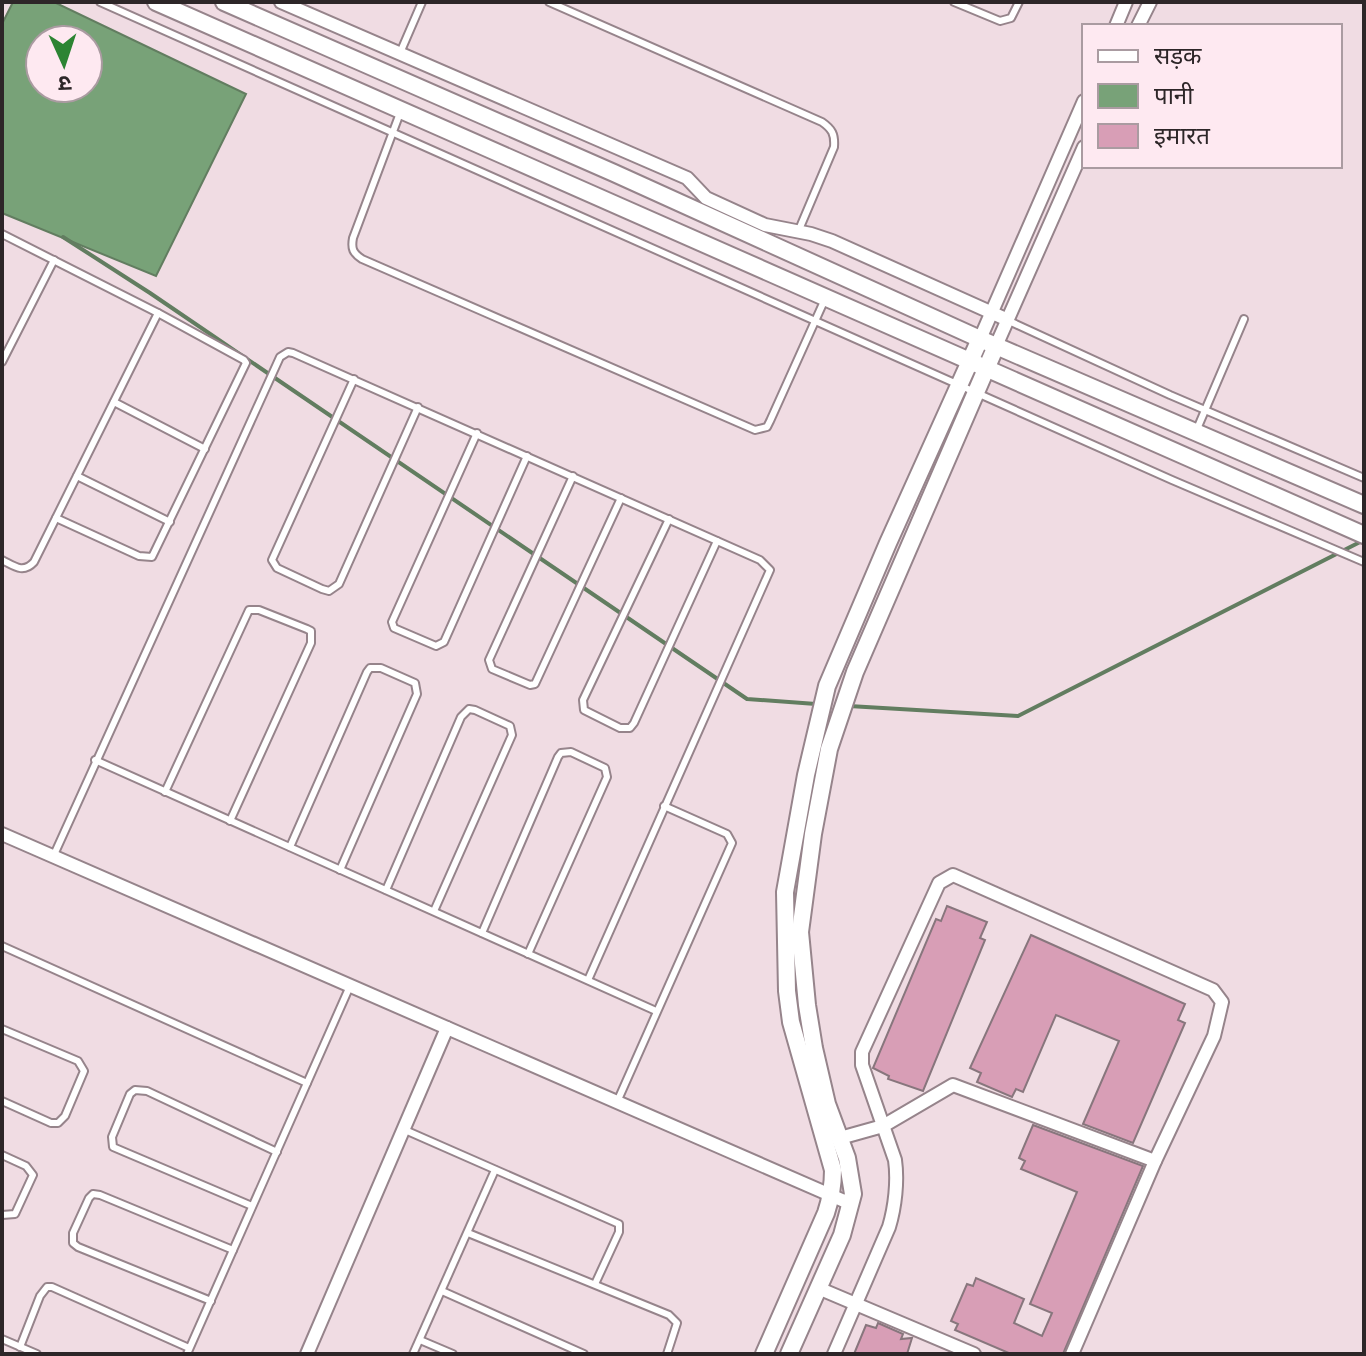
<svg xmlns="http://www.w3.org/2000/svg" width="1366" height="1356" font-family="Manrope,'Noto Sans Devanagari',sans-serif">
<style>
.water{fill:#78a278;stroke:#627d60;stroke-width:2;fill-rule:evenodd}
.lines{fill:none;stroke-linecap:round;stroke-linejoin:round}
.stream{stroke:#627d60;stroke-width:4}
.building{fill:#d89eb6;stroke:#88767d;stroke-width:2}
.service-casing{stroke:#96848b;stroke-width:10}
.minor-casing{stroke:#96848b;stroke-width:16}
.tertiary-casing{stroke:#96848b;stroke-width:20}
.service{stroke:#fff;stroke-width:6}
.minor{stroke:#fff;stroke-width:12}
.tertiary{stroke:#fff;stroke-width:16}
</style>
<rect width="100%" height="100%" fill="#f0dce3"/>
<!-- water -->
<path class="water" d="M13,2h41l192,92 -90,182 -154,-63v-189zM40,40h48v48h-48z"/>
<g class="lines">
<!-- stream -->
<g class="stream">
<path d="M63,237l87,56 597,406 69,5"/>
<path d="M849,706l169,10 344,-175"/>
</g>
</g>
<!-- building -->
<g class="building">
<path d="M947,906l40,16 -7,16 5,2 -62,151 -35,-12 1,-3 -16,-8 63,-149 5,2z"/>
<path d="M1031,935l154,69 -7,16 7,3 -52,120 -50,-19 36,-83 -63,-26 -33,77 -7,-3 -4,8 -35,-15 4,-9 -11,-5z"/>
<path d="M1033,1125l110,41 -80,188h-52l-56,-24 3,-6 -7,-3 16,-37 6,2 3,-8 48,21 -10,24 28,13 10,-23 -22,-9 47,-112 -56,-23 4,-8 -6,-3z"/>
<path d="M878,1323l25,11 -2,5 11,-1 -5,16h-53l12,-29 10,3z"/>
</g>
<g class="lines">
<!-- service casing -->
<g class="service-casing">
<g id="service">
<path d="M100,2l1072,478 192,82"/>
<path d="M549,2l273,120c10,7 13,12 12,25l-36,85"/>
<path d="M954,2l46,19 11,-3 8,-16"/>
<path d="M400,53l22,-51"/>
<path d="M400,113l-47,125c-2,11 0,15 9,21l393,171 12,-3 3,-6 55,-122"/>
<path d="M2,234l156,79 86,47 2,3 -94,194 -13,-1 -83,-38"/>
<path d="M1009,321l161,74 194,83"/>
<path d="M2,362l52,-102"/>
<path d="M354,379l-82,181 5,8 45,21 7,2 10,-7 79,-177"/>
<path d="M114,402l91,47"/>
<path d="M1197,429l47,-110"/>
<path d="M477,433l-85,189 2,6 42,18 8,-4 83,-186"/>
<path d="M77,476l93,46"/>
<path d="M573,476l-84,184 3,9 38,16 5,-1 86,-186"/>
<path d="M669,519l-86,181 1,10 36,18h10l4,-5 83,-182"/>
<path d="M2,560c12,6 21,14 32,2l124,-249"/>
<path d="M95,760l561,251"/>
<path d="M165,792l84,-182h10l48,19 4,2v12l-81,178"/>
<path d="M290,847l77,-175 3,-4h11l34,15 2,11 -77,176"/>
<path d="M53,857l227,-500 8,-5 5,1 467,207 10,10 -182,410"/>
<path d="M386,890l75,-173 8,-8 6,1 35,16 2,9 -78,176"/>
<path d="M482,933l76,-176 3,-4 10,-1 34,16 2,9 -79,177"/>
<path d="M2,946l305,137"/>
<path d="M2,1029l76,32 6,10 -19,45 -7,7h-7l-49,-22"/>
<path d="M617,1102l115,-259 -5,-9 -63,-28"/>
<path d="M405,1130l214,94v8l-24,52"/>
<path d="M2,1155l24,11 7,9 -18,39 -13,1"/>
<path d="M252,1206l-139,-59 -1,-10 18,-43 5,-4 12,1 130,61"/>
<path d="M468,1233l201,82 8,8 -10,31"/>
<path d="M442,1291l142,63"/>
<path d="M211,1301l-133,-54 -5,-4v-10l16,-35 4,-4 7,1 133,55"/>
<path d="M2,1339l35,15"/>
<path d="M420,1340l33,14"/>
<path d="M20,1347l20,-51 7,-9h5l137,61"/>
<path d="M187,1354l163,-368"/>
<path d="M413,1354l82,-184"/>
</g>
</g>
<!-- minor casing -->
<g class="minor-casing">
<g id="minor">
<path d="M281,2l406,176 19,20 59,27 46,9 21,7 176,79"/>
<path d="M1116,26l10,-24"/>
<path d="M1138,26l12,-24"/>
<path d="M980,339l104,-238"/>
<path d="M996,346l88,-199"/>
<path d="M2,834l849,370"/>
<path d="M840,1138l43,-12 70,-41 202,76"/>
<path d="M818,1288l156,66"/>
<path d="M307,1354l140,-326"/>
<path d="M834,1354l55,-127c6,-20 9,-46 6,-67l-33,-95v-13l77,-169 14,-8 260,115 9,12 -8,34 -59,125 -83,193"/>
</g>
</g>
<!-- tertiary casing -->
<g class="tertiary-casing">
<g id="tertiary">
<path d="M156,2l1208,533"/>
<path d="M224,2l390,171 366,166 384,166"/>
<path d="M764,1354l62,-141c5,-15 7,-28 7,-43l-42,-148 -4,-31 -2,-99 21,-117 21,-89 61,-143 92,-204"/>
<path d="M789,1354l53,-119 11,-41 -6,-36 -20,-54 -13,-56 -7,-43 -7,-73 13,-98 16,-85 26,-77 141,-326"/>
</g>
</g>
<!-- service -->
<use href="#service" class="service"/>
<!-- minor -->
<use href="#minor" class="minor"/>
<!-- tertiary -->
<use href="#tertiary" class="tertiary"/>
</g>
<!-- border -->
<rect width="1366" height="1356" fill="none" stroke="#2d2628" stroke-width="8"/>
<!-- legend -->
<rect x="1082" y="24" width="260" height="144" fill="#fee9f1" stroke="#aa9ba1" stroke-width="2"/>
<rect x="1098" y="50" width="40" height="12" fill="#ffffff" stroke="#aa9ba1" stroke-width="2"/>
<text x="1154" y="64" font-size="24" fill="#2d2628">सड़क</text>
<rect x="1098" y="84" width="40" height="24" fill="#78a278" stroke="#aa9ba1" stroke-width="2"/>
<text x="1154" y="104" font-size="24" fill="#2d2628">पानी</text>
<rect x="1098" y="124" width="40" height="24" fill="#d89eb6" stroke="#aa9ba1" stroke-width="2"/>
<text x="1154" y="144" font-size="24" fill="#2d2628">इमारत</text>
<!-- north arrow -->
<g transform="translate(64 64) rotate(177)"><circle r="38" fill="#fee9f1" stroke="#aa9ba1" stroke-width="2"/>
<path d="M0-6L14 30L0 20L-14 30Z" fill="#2c8433"/>
<text y="-12" font-size="22" font-weight="bold" text-anchor="middle" fill="#2d2628">उ</text>
</g>
</svg>
